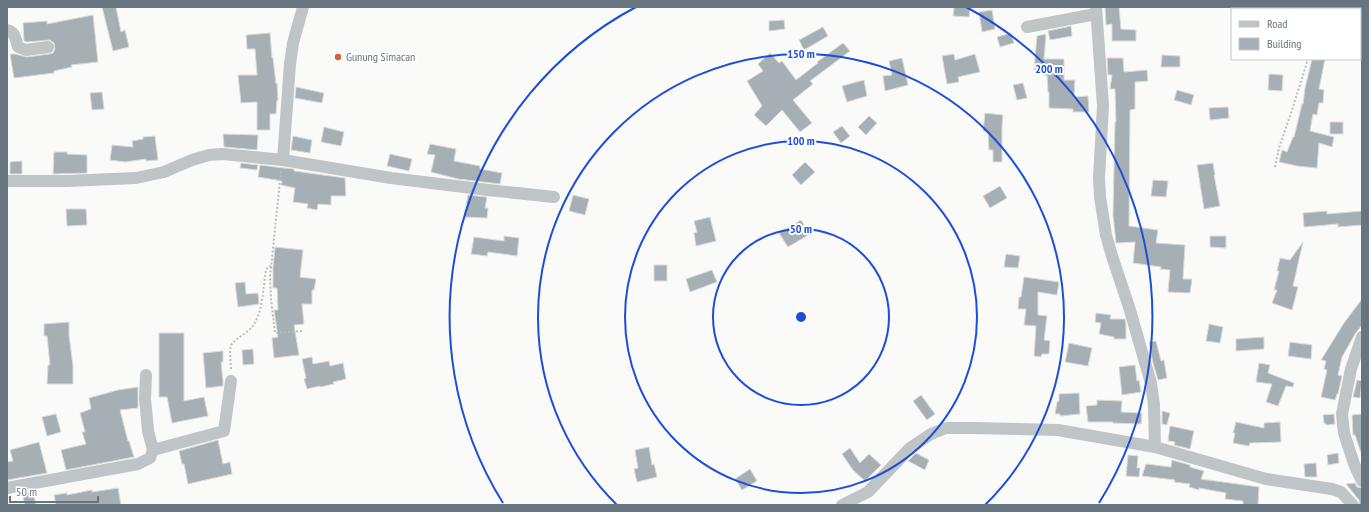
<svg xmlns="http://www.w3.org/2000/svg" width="1369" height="512" font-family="'PT Sans Narrow',sans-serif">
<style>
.building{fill:#a6afb4;stroke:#dcdcda}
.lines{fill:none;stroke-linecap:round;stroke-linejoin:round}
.path{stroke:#babdc0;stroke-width:2;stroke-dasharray:2 2;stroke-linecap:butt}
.street{stroke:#bfc4c7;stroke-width:12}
.ring{fill:none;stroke:#1d4ed8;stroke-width:2}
.poi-dot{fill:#d6603b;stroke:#fff;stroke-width:1.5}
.labels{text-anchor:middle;stroke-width:4;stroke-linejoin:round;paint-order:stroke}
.poi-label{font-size:12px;fill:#667580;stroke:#fff;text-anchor:start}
.centre{fill:#1d4ed8;stroke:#fff;stroke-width:2}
.ring-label{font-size:12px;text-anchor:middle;font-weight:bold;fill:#1d4ed8;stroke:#fff;stroke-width:4;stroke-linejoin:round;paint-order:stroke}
</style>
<rect width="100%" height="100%" fill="#fafaf8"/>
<!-- building -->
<g class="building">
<path d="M102,7h14l5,25 4,-2 4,17 -16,4z"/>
<path d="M954,7h16l-1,10 -16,-1z"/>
<path d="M1105,7h14l2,22 15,1v11h-24v-17l-6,1z"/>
<path d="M992,10l3,19 -13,3 -3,-20z"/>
<path d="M93,15l5,47 -27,3 1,2 -18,4v2l-40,5 -4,-24h5l12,3 22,-3 4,-1 2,-4 -1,-6 -4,-3 -23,2 -3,-1 -1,-18 24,-2v3z"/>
<path d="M784,20l1,9 -16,2v-10z"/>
<path d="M1071,26l1,10 -22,4 -2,-9z"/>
<path d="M823,27l5,9 -24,14 -5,-10z"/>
<path d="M270,33l2,25h1l3,26 1,-1 1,17h-1l-1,14h-6v16h-13v-28l-16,1 -3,-28h19l-2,-26h-8l-1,-14z"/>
<path d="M1011,33l3,10 -14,4 -3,-10z"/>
<path d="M1046,34l-2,25h20v21h11l-1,17 14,-1 1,16h-16v-3l-24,-1v-16h-1l-1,-17h-3v-4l-10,-1 3,-34z"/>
<path d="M843,43l7,8 -40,30 3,3 -20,16 19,23 -12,9 -18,-22 -16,16 -12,-11 8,-9 -15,-25 16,-10 -5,-7 12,-11 9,10 3,-2 14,19 22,-17 -1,-1z"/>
<path d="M954,54l1,6 20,-6 5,18 -22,5 1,5 -12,2 -5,-28z"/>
<path d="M1162,55l18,1v11h-19z"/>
<path d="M902,58l6,27 -23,6 -2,-15 9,-1 -3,-14z"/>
<path d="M1107,58h16l1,14 23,-2 1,11 -13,1v27l-5,1 -1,116 29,4 -2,13 29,2 -2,34h9l-2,14 -22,-1 2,-22 -10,-1 1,-2 -28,-4 2,-21 -19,1 -3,-28 2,-93h1l-1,-33h-5l2,-14h-4z"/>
<path d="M1312,59h13l-6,30 5,1 -1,13h-4l-2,12 -4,-1 -3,17 24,6 -2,10 -13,-4 -2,25 -20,-2 -18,-4 3,-12 5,2 6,-15h1l8,-33h1l2,-16z"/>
<path d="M1269,74l14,1 -1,16 -14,-1z"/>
<path d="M864,80l3,16 -20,6 -5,-16z"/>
<path d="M1023,83l4,15 -10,2 -4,-15z"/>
<path d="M296,87l28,6 -2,10 -27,-5z"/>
<path d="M1177,90l17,5 -3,10 -17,-5z"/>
<path d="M102,92l2,17 -12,1 -2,-17z"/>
<path d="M1228,107l1,11 -19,2 -1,-12z"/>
<path d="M985,113l18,2 -1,12v35h-9v-12h-4l-1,-18 -5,-1z"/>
<path d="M869,116l8,7 -11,12 -8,-8z"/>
<rect x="1330" y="122" width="13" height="12"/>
<path d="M842,126l8,10 -9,7 -8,-11z"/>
<path d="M324,127l20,5 -3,14 -20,-4z"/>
<path d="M223,134l35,1 -1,15 -33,-3z"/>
<path d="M155,136l3,24 -12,1v-2l-21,3 -15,-2 2,-15 21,2 -1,-6 11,-2v-2z"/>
<path d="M293,136l19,4 -2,13 -19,-3z"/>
<path d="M430,144l26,5 -2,12 26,5v3l22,4 -2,11 -42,-5 -27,-7 4,-17 -8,-1z"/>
<path d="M54,152h13v2l20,1v18l-34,1z"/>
<path d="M390,154l22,5 -3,12 -22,-5z"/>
<path d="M22,161v13h-12v-12z"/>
<path d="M805,162l10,10 -14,13 -9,-10z"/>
<path d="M241,163l17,2 -1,5 -17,-2z"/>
<path d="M1213,163l2,12h-1l6,31 -16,3 -7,-44z"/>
<path d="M260,165l24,3 10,1v2l51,7 1,18h-15v9l-13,-1 -1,6 -10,-2 1,-4 -15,-2 2,-14 -14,-3 1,-4 -24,-4z"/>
<path d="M1153,180l15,1 -2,16 -15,-1z"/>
<path d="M1000,186l7,12 -17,10 -7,-12z"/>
<path d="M468,195l19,2 -2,11h3l-1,10 -23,-1z"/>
<path d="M573,195l16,4 -4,16 -16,-4z"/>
<path d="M66,209h20l1,16 -20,1z"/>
<path d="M1327,211v3l35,-3v14l-24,2v-3l-34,3 -1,-14z"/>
<path d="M710,217l6,24 -20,5 -2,-13 3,-1 -3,-11z"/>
<path d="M801,220l9,14 -22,13 -9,-14z"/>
<path d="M504,236l15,2 -2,18 -29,-4 -1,4 -16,-2 3,-17 30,4z"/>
<path d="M1210,236h16v12l-16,-1z"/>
<path d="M1303,242l-10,44 5,1 -6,23 -20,-7 5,-13h-3l5,-19h-2l3,-13 10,2z"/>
<path d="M275,247l28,3 -3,27 16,2 -2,11h-2v14h-10l2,20 -10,1 5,30 -25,3 -2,-20 6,-1 -4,-27h4l-1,-22h-4v-21z"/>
<path d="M1006,254l14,2 -2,12 -14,-1z"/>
<rect x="654" y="265" width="13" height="16"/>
<path d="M712,270l5,12 -27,10 -4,-13z"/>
<path d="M1024,277l35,5 -2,13 -19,-3v23l9,1 -3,24 6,1 -1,13h-7l-1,3 -7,-1 2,-30 -12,-1 2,-16h-8l1,-12h2z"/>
<path d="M245,282l1,12 12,-1 1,11 -21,3 -3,-24z"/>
<path d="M1362,299v26l-7,9 -13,23 -4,18 4,1 -4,18h-1l-2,6 -14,-3 6,-27 -3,-1 2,-8 -5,-1 23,-37z"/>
<path d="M1096,313l15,2 -1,4h15l1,6v14h-12v-2l-15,-3 2,-11 -6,-1z"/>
<path d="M69,322v13l4,31v18h-26l1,-19h2l-3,-29h-3v-12z"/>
<path d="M1209,324l14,3 -3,16 -14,-2z"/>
<path d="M159,333h25v68l20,-4 4,19 -36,7 -5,-26h-8z"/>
<path d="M1264,337v12l-28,2v-12z"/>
<path d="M1156,341l5,20 3,-1 3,18 -9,2 -5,-17 -4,-21z"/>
<path d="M1290,342l22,3 -1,14 -23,-3z"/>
<path d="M1069,343l23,5 -4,18 -23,-4z"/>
<path d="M253,349l1,15 -11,1 -1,-15z"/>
<path d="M223,351v11h-2l2,19v5l-17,2 -3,-35z"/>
<path d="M312,357l1,7 16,-3 1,5 13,-3 3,16 -13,3 1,2 -14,3v-1l-13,3 -3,-10 2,-1 -4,-19z"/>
<path d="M1259,363l11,2 -2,8 26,10 -1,4 -7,-1 -8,20 -12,-4 6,-18 -16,-2z"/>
<path d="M1135,365l2,16 2,-1 2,12 -19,3 -3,-28z"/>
<path d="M1357,380l5,1 -2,17 -7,-1z"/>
<path d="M138,387v21l-18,2 8,31h1l5,16 -68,13 -5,-20 25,-6 -4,-12h3l-5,-19 11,-4 -2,-11 29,-8z"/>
<path d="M1079,393l1,21 -20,2v-2h-5l2,-12 2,-1v-7z"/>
<path d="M921,395l14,19 -8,6 -14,-19z"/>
<path d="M1097,400l25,1 -1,11 21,1 -1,11 -28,-1v-1h-25l-2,-16 11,-1z"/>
<path d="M1162,411l8,2 -3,12 -5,-1z"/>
<path d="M56,414l5,18 -14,4 -5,-19z"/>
<path d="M1334,414l1,10 -8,1 -3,-2 -1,-8z"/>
<path d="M1362,414v39h-1l-6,-18h-2l-1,-20z"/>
<path d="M1236,422l28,6v-5l16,-1 1,20 -31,1 -1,3 -16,-3 2,-10h-2z"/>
<path d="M1170,426l24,5 -4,18 -16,-4 1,-3 -7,-1z"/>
<path d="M218,440l5,24 7,-2 2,12 -44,10 -4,-20h-2l-3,-13z"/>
<path d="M39,442l8,31 -40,7v-18l6,-1 -3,-11z"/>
<path d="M649,447l3,18 2,-1 3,13 -20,5 -3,-13 4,-1 -3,-18z"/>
<path d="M850,448l10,15 9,-9 12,11 -16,16 -12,-11 -11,-16z"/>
<path d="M916,453l13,7 -4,10 -17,-9z"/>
<path d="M1338,453l1,10 -11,2 -1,-10z"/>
<path d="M1128,455l10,1 -1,12h3l-1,9 -13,-1z"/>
<path d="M1172,460l18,5v2l14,4 -3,8 58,8 -1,18h-15v-4l-18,-2 1,-6 -27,-5v2l-10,-3 1,-3 -16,-2 1,-2 -33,-4 4,-12 25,3z"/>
<path d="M1316,463l1,14h-12l-1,-13z"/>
<path d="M750,469l7,12 -15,9 -7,-11z"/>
<path d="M1355,483l2,4 5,1v17h-2l-1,-5 -13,-16z"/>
<path d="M118,488l3,17h-65l-2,-10 13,-2v2l25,-5v2z"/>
<path d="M33,491l3,14h-11l-3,-12z"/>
</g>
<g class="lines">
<!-- path -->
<g class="path">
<path d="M1310,7v2"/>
<path d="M1275,167l4,-19 14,-41 15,-48"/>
<path d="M281,171l-11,107 1,21 4,34 27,-2"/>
<path d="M231,369l-1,-19 1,-5c5,-7 15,-11 21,-18 11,-14 11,-39 14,-57l2,-3 3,-1"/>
</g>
<!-- street -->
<g class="street">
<path d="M1096,7l7,99 -4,72 1,19 6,38 6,21 17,51 22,76 3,22 1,42"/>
<path d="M1027,27l69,-13"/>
<path d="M7,30c9,2 8,9 11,17l8,3 22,-3"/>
<path d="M283,160l7,-96 3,-21 10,-36"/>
<path d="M7,181h60l69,-3 28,-6 28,-12 17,-5 13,-1 61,6 108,18 97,12 66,7"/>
<path d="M1362,337l-11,32 -9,45 2,19 10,31 8,17"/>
<path d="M153,450l71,-19 7,-50"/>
<path d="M7,488l131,-24 12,-6 3,-8 -5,-19 -1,-12 -2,-20 1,-24"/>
<path d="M842,505l26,-13 42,-44 21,-14 15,-6h27l85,2 97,17 111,32 66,10 9,3 12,13"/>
</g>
</g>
<!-- distance rings -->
<g class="ring">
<circle cx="801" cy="317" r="88"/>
<circle cx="801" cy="317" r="176"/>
<path d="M617 505A263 263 0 1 1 985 505"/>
<path d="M503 503A351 351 0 0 1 636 7M966 7A351 351 0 0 1 1099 503"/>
</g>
<!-- markers -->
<circle class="poi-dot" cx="338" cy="57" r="4"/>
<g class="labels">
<!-- poi labels -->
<g class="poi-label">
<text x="346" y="61">Gunung Simacan</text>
</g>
</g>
<circle cx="801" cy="317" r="6" class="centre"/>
<g class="ring-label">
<text x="801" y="58">150 m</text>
<text x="1049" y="73">200 m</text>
<text x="801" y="145">100 m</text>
<text x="801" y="233">50 m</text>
</g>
<!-- border -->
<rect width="1369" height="512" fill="none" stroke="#667580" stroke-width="16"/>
<!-- legend -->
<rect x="1231" y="8" width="130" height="52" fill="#ffffff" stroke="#c2c8cc"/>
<rect x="1239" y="21" width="20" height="6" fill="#bfc4c7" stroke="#c2c8cc"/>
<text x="1267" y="28" font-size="12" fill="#667580">Road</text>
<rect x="1239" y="38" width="20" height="12" fill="#a6afb4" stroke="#c2c8cc"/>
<text x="1267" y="48" font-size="12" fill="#667580">Building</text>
<!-- scale -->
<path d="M10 496v6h88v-6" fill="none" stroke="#667580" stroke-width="2"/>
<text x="16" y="496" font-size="12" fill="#667580" stroke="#ffffff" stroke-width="3" paint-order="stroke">50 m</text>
</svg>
